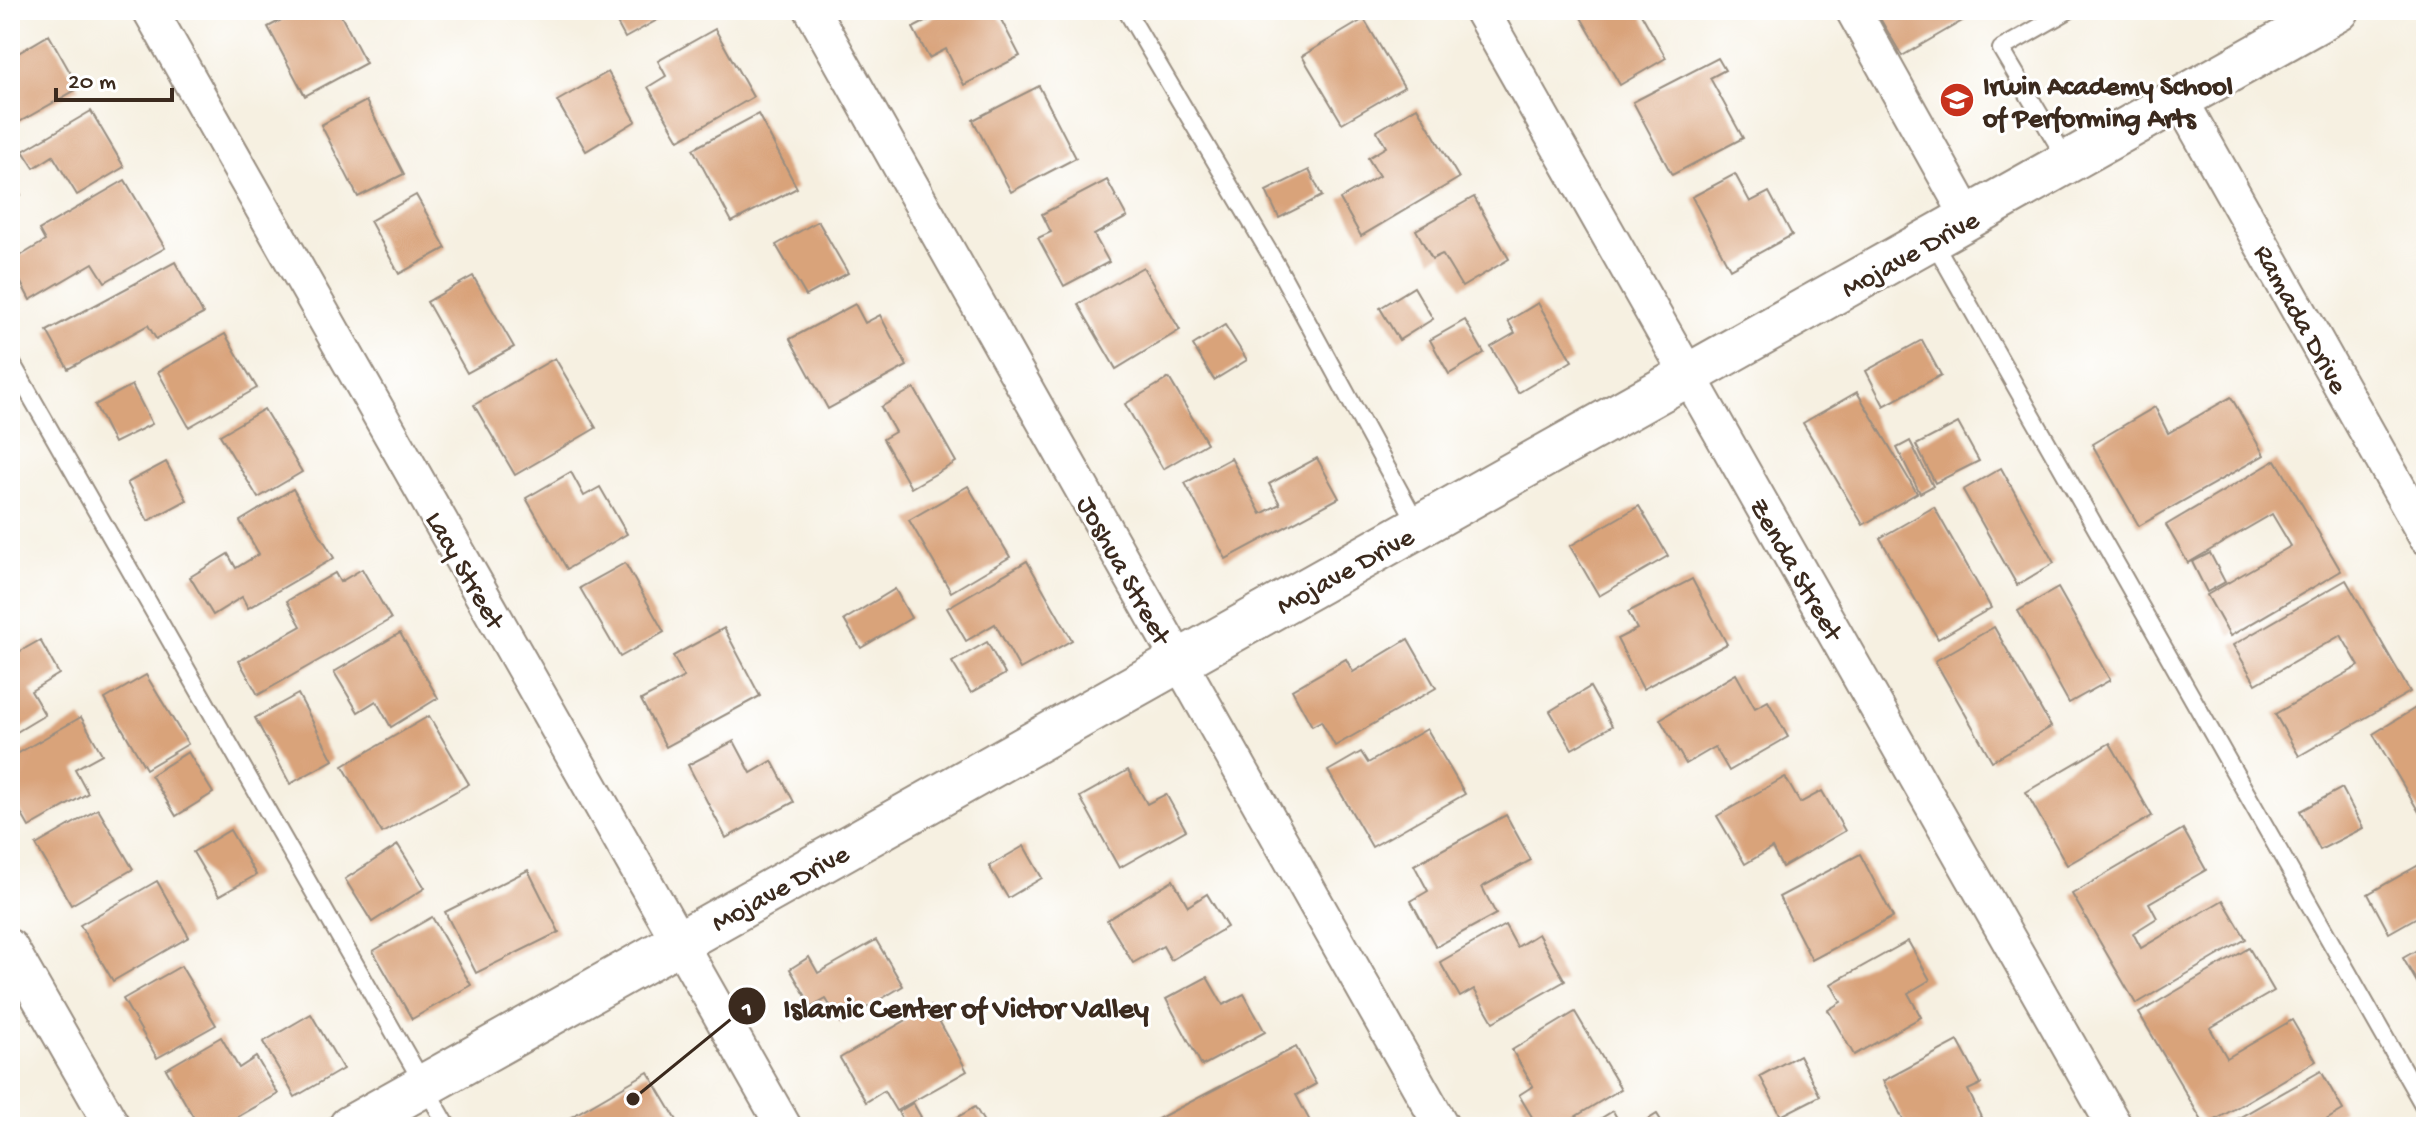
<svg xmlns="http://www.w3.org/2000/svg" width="2436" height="1137" font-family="'Gochi Hand',sans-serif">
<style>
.building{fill:#d9a37a}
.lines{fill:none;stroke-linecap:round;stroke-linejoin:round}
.service-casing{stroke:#988d80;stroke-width:20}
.minor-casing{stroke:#988d80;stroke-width:38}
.tertiary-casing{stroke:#988d80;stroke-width:46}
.service{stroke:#fff;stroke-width:16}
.minor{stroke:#fff;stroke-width:34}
.tertiary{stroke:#fff;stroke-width:42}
.labels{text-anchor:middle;stroke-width:6;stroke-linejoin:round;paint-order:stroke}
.poi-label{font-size:28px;font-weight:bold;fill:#3b2a1e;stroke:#fff;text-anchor:start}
.street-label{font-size:28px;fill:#3b2a1e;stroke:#fff}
.leader{fill:none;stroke:#3b2a1e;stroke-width:3}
.callout-dot{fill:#3b2a1e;stroke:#fff;stroke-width:3}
.mark-label{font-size:24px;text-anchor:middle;font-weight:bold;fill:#fff}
.callout-label{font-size:30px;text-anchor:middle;font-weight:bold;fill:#3b2a1e;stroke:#fff;stroke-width:6;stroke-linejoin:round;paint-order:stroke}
</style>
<rect width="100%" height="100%" fill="#fff"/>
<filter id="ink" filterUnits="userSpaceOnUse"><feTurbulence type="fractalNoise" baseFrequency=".0125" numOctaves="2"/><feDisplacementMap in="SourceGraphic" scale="16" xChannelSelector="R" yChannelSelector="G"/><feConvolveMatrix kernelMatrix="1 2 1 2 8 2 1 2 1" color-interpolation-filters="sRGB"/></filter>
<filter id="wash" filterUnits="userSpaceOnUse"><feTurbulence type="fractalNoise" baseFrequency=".006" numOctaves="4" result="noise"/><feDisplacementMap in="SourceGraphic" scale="32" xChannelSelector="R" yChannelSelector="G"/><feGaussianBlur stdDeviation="1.8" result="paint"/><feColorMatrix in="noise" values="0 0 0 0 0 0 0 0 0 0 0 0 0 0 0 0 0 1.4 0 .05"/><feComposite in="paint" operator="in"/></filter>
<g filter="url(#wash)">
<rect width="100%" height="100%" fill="#f6f0e1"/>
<g id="blocks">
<!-- building -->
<g class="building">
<path d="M300,10h38l28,53 -61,33 -37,-69z"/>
<path d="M610,10h65l-50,28z"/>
<path d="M948,10h48l24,46 -56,29 -18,-36 -17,9 -16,-30z"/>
<path d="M1304,10h23l-17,10z"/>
<path d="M1587,10h52l27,48 -46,27 -41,-71z"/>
<path d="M1875,10h106l-79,46z"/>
<path d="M1364,19l40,68 -62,36 -40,-67z"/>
<path d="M715,29l38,68 -74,43 -31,-53 18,-11 -8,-15z"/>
<path d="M49,35l30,53 -65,37 -4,-7v-60z"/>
<path d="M1718,58l7,12 -15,8 33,60 -71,37 -39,-73z"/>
<path d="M608,72l28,49 -50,30 -29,-50z"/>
<path d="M1039,86l37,72 -65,34 -38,-72z"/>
<path d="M366,101l38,73 -46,23 -37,-72z"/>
<path d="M1417,107l42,71 -98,58 -21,-37 39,-23 -11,-18 18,-11 -9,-16z"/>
<path d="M91,111l33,56 -47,28 -24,-39 -19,12 -11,-17z"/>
<path d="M758,114l39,74 -65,34 -39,-73z"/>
<path d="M1309,170l13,26 -43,22 -13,-27z"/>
<path d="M1735,174l15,28 19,-10 23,43 -62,34 -38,-72z"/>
<path d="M10,177l11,18 -11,6z"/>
<path d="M125,180l40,68 -60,34 -12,-19 -63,37 -20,-38 35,-21 -6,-11z"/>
<path d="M1107,180l20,37 -33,18 15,27 -45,24 -26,-48 13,-6 -9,-18z"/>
<path d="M416,195l30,53 -47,26 -29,-53z"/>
<path d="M1474,197l35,62 -47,28 -20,-33 -10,5 -16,-29z"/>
<path d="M818,221l30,52 -42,23 -30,-51z"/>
<path d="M175,262l28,52 -47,25 -8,-14 -80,44 -21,-38z"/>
<path d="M1143,267l37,63 -64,39 -38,-65z"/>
<path d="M473,276l41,71 -47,26 -40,-71z"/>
<path d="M1414,287l19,32 -34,21 -19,-32z"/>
<path d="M1538,303l34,58 -54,32 -27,-46 24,-14 -7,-12z"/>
<path d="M855,304l10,19 15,-8 27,51 -79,43 -38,-70z"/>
<path d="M1465,320l19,33 -35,21 -19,-34z"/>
<path d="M1225,325l22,35 -33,20 -21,-35z"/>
<path d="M225,334l32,54 -68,39 -31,-55z"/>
<path d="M1922,340l19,35 -57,31 -18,-35z"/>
<path d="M555,358l41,70 -81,47 -41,-70z"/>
<path d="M1169,378l38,65 -44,26 -38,-65z"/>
<path d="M132,385l20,39 -38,19 -19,-38z"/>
<path d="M914,388l42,74 -45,26 -28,-49 12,-7 -14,-25z"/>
<path d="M1857,392l60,101 -54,32 -60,-102z"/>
<path d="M2231,397l33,58 -125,71 -47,-82 63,-37 13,26z"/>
<path d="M264,409l38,63 -44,26 -38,-63z"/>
<path d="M1958,423l21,38 -44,22 -19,-38z"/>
<path d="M1910,441l23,45 -13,7 -23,-45z"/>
<path d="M1231,458l30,56 19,-10 -11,-20 48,-26 22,40 -113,61 -41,-76z"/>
<path d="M2276,460l65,111 -111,65 -23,-41 84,-49 -19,-32 -84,49 -22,-38z"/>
<path d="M166,462l21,38 -39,21 -21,-38z"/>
<path d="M2001,468l53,95 -37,22 -54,-95z"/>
<path d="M571,472l13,24 16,-9 27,47 -60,35 -41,-71z"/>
<path d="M968,486l42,71 -59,35 -42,-72z"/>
<path d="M293,489l41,69 -86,50 -6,-11 -29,18 -23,-38 38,-23 8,14 23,-14 -19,-33z"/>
<path d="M1639,506l29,50 -69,40 -29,-50z"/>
<path d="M1934,507l57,101 -53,31 -58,-101z"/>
<path d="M2210,553l15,29 -18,10 -15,-30z"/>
<path d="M1027,561l45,79 -52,29 -25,-45 -29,17 -19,-33z"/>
<path d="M625,563l39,69 -44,25 -40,-69z"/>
<path d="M362,569l29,50 -133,76 -19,-34 62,-35 -14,-25 48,-28 5,9z"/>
<path d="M1692,579l35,65 -84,45 -26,-50 20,-10 -9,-17z"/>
<path d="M2346,580l64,112 -111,64 -24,-42 84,-48 -18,-31 -85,49 -23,-39z"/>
<path d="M2058,588l52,92 -41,23 -51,-92z"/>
<path d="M895,589l16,29 -50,30 -17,-28z"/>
<path d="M1994,627l57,100 -59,34 -57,-100z"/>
<path d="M724,628l36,68 -94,51 -25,-47 43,-23 -11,-21z"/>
<path d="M400,633l38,65 -47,29 -15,-26 -18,11 -24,-40z"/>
<path d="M1408,639l28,49 -101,58 -14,-25 -9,5 -20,-36 54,-31 7,13z"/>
<path d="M40,640l19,34 -28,17 14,24 -35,21v-79z"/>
<path d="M987,642l18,32 -34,19 -19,-31z"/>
<path d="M1736,674l19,34 13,-7 20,36 -59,34 -14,-24 -29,17 -26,-45z"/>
<path d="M146,675l42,69 -42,25 -41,-70z"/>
<path d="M1590,687l22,39 -40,23 -22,-38z"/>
<path d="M298,694l35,66 -43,24 -35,-66z"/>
<path d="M2419,706l7,12v106l-53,-90z"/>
<path d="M429,716l40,68 -87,49 -39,-67z"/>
<path d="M81,717l21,37 -27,15 13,24 -59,34 -19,-33v-36z"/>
<path d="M1427,729l38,65 -93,53 -44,-76 33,-19 7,11z"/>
<path d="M734,741l17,32 21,-12 22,41 -68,36 -38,-73z"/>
<path d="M2110,743l42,73 -85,49 -41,-73z"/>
<path d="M188,752l25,41 -37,23 -25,-41z"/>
<path d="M1128,770l19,34 19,-10 20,36 -67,38 -39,-71z"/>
<path d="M1785,777l15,26 22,-12 23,40 -63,36 -10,-19 -27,16 -28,-48z"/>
<path d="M2342,788l21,40 -43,22 -20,-39z"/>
<path d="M98,809l35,60 -62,36 -35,-60z"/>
<path d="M1506,815l25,45 -49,27 14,27 -60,33 -25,-46 17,-10 -14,-26z"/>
<path d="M2183,829l23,41 -57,33 8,15 -24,15 8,15 82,-48 23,39 -110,65 -64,-110z"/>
<path d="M230,830l26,45 -37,21 -26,-44z"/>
<path d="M398,845l27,43 -53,34 -27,-43z"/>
<path d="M1024,846l18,32 -34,20 -19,-32z"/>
<path d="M1860,854l33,63 -81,43 -33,-63z"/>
<path d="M2426,861v51l-37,21 -21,-39z"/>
<path d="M528,870l31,62 -83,41 -31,-61z"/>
<path d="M1173,880l15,26 19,-12 20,33 -56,33 -8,-14 -30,17 -26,-43z"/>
<path d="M157,881l32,56 -76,44 -33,-56z"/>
<path d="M432,917l39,68 -59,34 -39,-68z"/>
<path d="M1505,925l12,22 21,-13 27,47 -72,41 -19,-33 -14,8 -20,-35z"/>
<path d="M876,940l27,46 -62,37 -15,-24 -14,8 -22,-38 19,-12 9,16z"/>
<path d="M1908,941l22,39 -22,13 13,24 -67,38 -26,-45 13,-8 -10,-18z"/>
<path d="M2426,945v53l-23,-40z"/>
<path d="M2249,948l25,43 -64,37 17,30 65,-38 24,41 -111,65 -66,-113z"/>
<path d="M181,966l35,59 -59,33 -34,-59z"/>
<path d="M1207,977l16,28 21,-11 21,38 -63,34 -36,-67z"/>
<path d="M931,1006l36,65 -71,40 -12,-20 -18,11 -26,-44z"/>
<path d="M1575,1012l46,77 -63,38h-20l-19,-32 14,-9 -21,-36z"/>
<path d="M311,1014l32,55 -48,28 -32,-55z"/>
<path d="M221,1037l18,31 17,-11 22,37 -58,33h-21l-33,-58z"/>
<path d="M1958,1041l23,43 -13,6 13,27 -19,10h-55l-24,-46z"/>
<path d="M1296,1047l20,37 -20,11 15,28 -9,4h-148l-2,-5z"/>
<path d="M1799,1055l21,41 -39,20 -21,-40z"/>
<path d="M2321,1071l22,39 -29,17h-91z"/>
<path d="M648,1072l33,55h-127z"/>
<path d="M913,1103l8,14 -14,9 -9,-14z"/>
<path d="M975,1107l12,20h-46z"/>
<path d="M1613,1111l9,16h-35z"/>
<path d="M1657,1114l8,13h-29z"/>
</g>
</g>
</g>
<g filter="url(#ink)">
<use href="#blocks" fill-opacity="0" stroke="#988d80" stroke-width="2"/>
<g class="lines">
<!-- service casing -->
<g class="service-casing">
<g id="service">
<path d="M1126,10l150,254 143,263"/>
<path d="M2068,162l-67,-113 68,-39"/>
<path d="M1932,239l494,871"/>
<path d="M10,360l438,767"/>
</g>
</g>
<!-- minor casing -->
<g class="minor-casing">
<g id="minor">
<path d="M150,10l634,1117"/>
<path d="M812,10l630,1117"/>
<path d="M1481,10l634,1117"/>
<path d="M1853,10l116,208"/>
<path d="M2180,99l246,438"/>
<path d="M10,947l103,180"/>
</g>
</g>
<!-- tertiary casing -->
<g class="tertiary-casing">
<path id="tertiary" d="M350,1127l1988,-1117"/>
</g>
<!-- service -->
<use href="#service" class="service"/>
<!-- minor -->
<use href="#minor" class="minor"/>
<!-- tertiary -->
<use href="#tertiary" class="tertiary"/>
</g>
</g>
<!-- icons -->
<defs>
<g id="school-disc" transform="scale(1.8)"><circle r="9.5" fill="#c8321e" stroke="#fff"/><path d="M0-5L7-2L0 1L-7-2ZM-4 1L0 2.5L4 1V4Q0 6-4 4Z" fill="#fff"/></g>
</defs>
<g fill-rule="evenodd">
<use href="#school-disc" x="1957" y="100"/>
</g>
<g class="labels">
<!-- poi labels -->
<g class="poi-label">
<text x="1983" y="94">Irwin Academy School<tspan x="1983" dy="32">of Performing Arts</tspan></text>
</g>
<!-- street labels -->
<g class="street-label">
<text transform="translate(1909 252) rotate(-29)" y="10">Mojave Drive</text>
<text transform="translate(2303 318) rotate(61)" y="10">Ramada Drive</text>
<text transform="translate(1798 568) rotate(60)" y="10">Zenda Street</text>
<text transform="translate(467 569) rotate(60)" y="10">Lacy Street</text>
<text transform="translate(1126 569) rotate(61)" y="10">Joshua Street</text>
<text transform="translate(1344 569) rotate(-29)" y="10">Mojave Drive</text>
<text transform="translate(779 886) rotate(-29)" y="10">Mojave Drive</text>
</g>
</g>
<!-- callouts -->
<path class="leader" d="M633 1099L747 1006"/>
<g class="callout-dot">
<circle cx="633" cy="1099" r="8"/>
<circle cx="747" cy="1006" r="20"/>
</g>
<g class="mark-label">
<text x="747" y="1015">1</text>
</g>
<g class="callout-label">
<text x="966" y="1017">Islamic Center of Victor Valley</text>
</g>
<!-- margin -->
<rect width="2436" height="1137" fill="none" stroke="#fff" stroke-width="40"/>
<!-- scale -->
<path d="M56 88v12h116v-12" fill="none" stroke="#3b2a1e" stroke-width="4"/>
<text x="68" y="88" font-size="24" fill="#3b2a1e" stroke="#ffffff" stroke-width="6" paint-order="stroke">20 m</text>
</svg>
